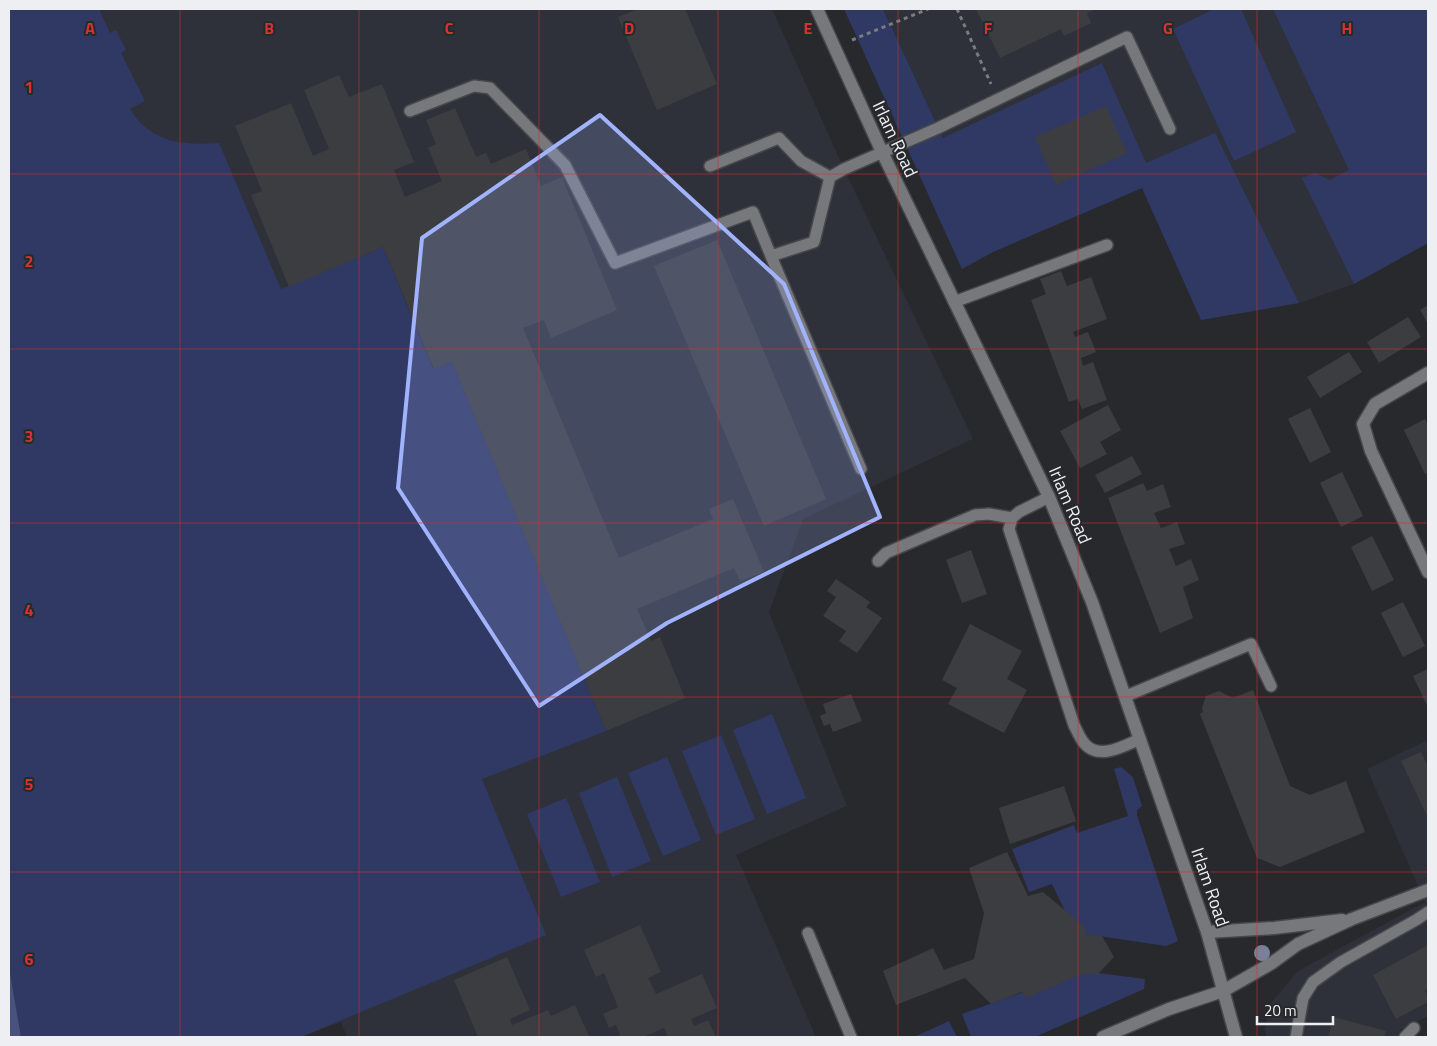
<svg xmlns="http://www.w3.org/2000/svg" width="1437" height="1046" font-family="'Titillium Web',sans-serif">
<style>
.built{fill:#2e313a}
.green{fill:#303963}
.forest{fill:#48527f}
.building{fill:#3c3d41}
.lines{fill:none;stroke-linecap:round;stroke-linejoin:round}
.lane-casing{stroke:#46474a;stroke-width:14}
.street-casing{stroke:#46474a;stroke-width:15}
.secondary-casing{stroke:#46474a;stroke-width:15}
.path{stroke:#7b7c80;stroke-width:3;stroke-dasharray:4 4;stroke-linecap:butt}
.lane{stroke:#76787c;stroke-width:11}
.street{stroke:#76787c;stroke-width:12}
.secondary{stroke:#76787c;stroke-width:12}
.tree{fill:#79809a}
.marked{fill:#a1b3fd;fill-opacity:0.2;stroke:#a1b3fd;stroke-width:4;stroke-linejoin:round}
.grid{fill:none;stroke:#d73232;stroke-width:1;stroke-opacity:0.55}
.labels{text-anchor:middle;stroke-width:4;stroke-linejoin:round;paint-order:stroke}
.street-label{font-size:18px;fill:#eeeff2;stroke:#28292d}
.grid-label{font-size:16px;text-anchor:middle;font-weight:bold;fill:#d73232;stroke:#28292d;stroke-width:4;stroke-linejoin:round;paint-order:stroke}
</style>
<rect width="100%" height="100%" fill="#28292d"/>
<!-- built -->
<g class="built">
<path d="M9,9h763l72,160 129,270 -170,80 -34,93 78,194 -111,49 80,182h-469l-6,-15 -40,15h-280l-12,-70z"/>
<path d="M883,9h545v234l-74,41 -55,19 -98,17 -59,-132 -149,64 -50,-114z"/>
<path d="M1428,740v276l-28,14 -1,7h-133l-1,-8 5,-25 28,-33 127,-69 -58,-133z"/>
</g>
<!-- green -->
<g class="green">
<path d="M9,9h90l11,24 6,-3 10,20 -5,3 24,48 -15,8c20,33 52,37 89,34l62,146 102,-42 50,122 19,-7 154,369 -124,48 64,156 -245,102h-280l-12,-70z"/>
<path d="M844,9h39l60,129 159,-75 44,100 69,-30 84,170 -98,17 -59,-132 -149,64 -31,17z"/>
<path d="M1214,9h27l55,123 -62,29 -61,-132z"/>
<path d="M1273,9h155v234l-74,41 -52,-106 13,-5 15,7 19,-10z"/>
<path d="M772,714l34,84 -39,16 -34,-84z"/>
<path d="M721,735l34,84 -39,16 -34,-84z"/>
<path d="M667,757l34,83 -38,16 -35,-83z"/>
<path d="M1121,767l12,10 9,29 -5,4v5l41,126 -12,5 -81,-12 -20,-23 -13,-27 -23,8 -17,-43 62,-24 3,8 51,-17 -14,-47z"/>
<path d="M617,777l34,84 -39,16 -33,-84z"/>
<path d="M566,798l34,84 -39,15 -34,-83z"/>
<path d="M1083,971l62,8 -1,10 -109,48h-64l-9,-23z"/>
<path d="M949,1021l8,16h-43z"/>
</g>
<!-- forest -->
<path class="forest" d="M9,967l12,70h-12z"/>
<!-- building -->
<g class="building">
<path d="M638,9h47l32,75 -60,26 -39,-93z"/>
<path d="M976,9h121l-10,4 4,10 -27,13 -3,-7 -61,29z"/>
<path d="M339,75l10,22 33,-13 32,78 -20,8 11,27 37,-16 -14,-33 8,-4 -10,-24 29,-12 21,49 10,-4 5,11 35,-15 15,37 21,-9 55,133 -66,28 -7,-18 -21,8 96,230 94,-39 -4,-10 24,-10 31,73 -24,9 -6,-13 -97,41 14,32 9,-4 25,61 -79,33 -154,-369 -18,7 -51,-122 -94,40 -38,-92 11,-4 -27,-65 56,-23 22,53 16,-7 -25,-59z"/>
<path d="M1106,106l21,47 -71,32 -21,-48z"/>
<path d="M717,240l109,259 -62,27 -110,-260z"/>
<path d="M1061,271l6,15 24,-9 16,42 -34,13 2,5 13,-5 8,20 -15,6 2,8 10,-4 14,38 -25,9 -4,-10 -9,3 -38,-102 15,-6 -6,-15z"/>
<path d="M1428,305v19l-8,-14z"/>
<path d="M1408,317l13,20 -42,26 -12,-21z"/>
<path d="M1349,352l13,20 -42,26 -13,-21z"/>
<path d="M1108,405l13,25 -21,12 7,12 -27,14 -20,-37z"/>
<path d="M1310,408l21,44 -21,11 -22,-44z"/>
<path d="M1425,419l3,6v48l-3,1 -21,-44z"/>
<path d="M1132,456l10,18 -37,19 -10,-18z"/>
<path d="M1342,472l21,44 -22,11 -21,-44z"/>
<path d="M1143,483l4,8 16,-7 8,23 -17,6 7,15 16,-6 8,22 -16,5 7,17 15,-7 8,21 -16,7 10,31 -33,15 -52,-135z"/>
<path d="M1372,536l22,44 -22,11 -21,-44z"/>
<path d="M971,550l16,44 -25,9 -16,-43z"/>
<path d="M836,579l34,23 -4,5 16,11 -25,35 -18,-12 7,-10 -23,-15 13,-19 -9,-6z"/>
<path d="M1403,602l22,44 -22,11 -22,-44z"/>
<path d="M970,624l52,27 -15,28 20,11 -23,43 -56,-29 9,-16 -15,-8z"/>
<path d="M1428,669v39l-15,-32z"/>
<path d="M1253,690l37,96 20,9 36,-14 19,51 -85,35 -23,-9 -57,-144 3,-2 -1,-4 4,-12 13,-5 14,7z"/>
<path d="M851,694l11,27 -29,11 -3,-8 -6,2 -4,-10 6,-3 -3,-9z"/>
<path d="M1421,752l7,15v51l-27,-57z"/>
<path d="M1064,786l12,35 -66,23 -11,-36z"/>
<path d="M1007,852l21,44 15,-4 42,35v7l17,2 12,21 -16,17h-16l-56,24 -4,-6 -31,12 -26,-26 -69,27 -13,-34 50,-23 11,22 30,-11 10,-46 -15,-45z"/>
<path d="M640,925l21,47 -13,6 8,16 46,-20 15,34 -26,11 3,7 14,-6 8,17h-48l-4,-9 -21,9h-27l4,-2 -4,-10 -7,3 -6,-14 15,-7 -14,-34 -8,4 -12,-27z"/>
<path d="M1428,945v44l-3,1 3,7v5l-32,17 -23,-44z"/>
<path d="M507,957l23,53 -20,9 2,6 36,-15 3,6 24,-11 14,31 -4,1h-107l-24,-57z"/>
<path d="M1334,1017l52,14 -2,6h-56z"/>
</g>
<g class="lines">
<!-- lane casing -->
<g class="lane-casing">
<g id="lane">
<path d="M410,111l64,-25 16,2 75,77 50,98 138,-51 18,44"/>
<path d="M710,166l69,-28 22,23 29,16"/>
<path d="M954,302l153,-57"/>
<path d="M861,469l-90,-213 43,-14 16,-65 14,-8 94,-41 189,-91 43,92"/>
<path d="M1049,497l-30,15 -7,6 -3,11 65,196c3,6 6,13 10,18 14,18 40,3 56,-4"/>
<path d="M878,561l8,-8 89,-38 14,-1 23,4"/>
<path d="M1126,696l125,-52 20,42"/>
<path d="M808,933l43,104"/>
<path d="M1296,1037l7,-39 10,-16 28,-20 75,-42 12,-8"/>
<path d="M1405,1037l9,-9"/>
</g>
</g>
<!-- street casing -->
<g class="street-casing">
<g id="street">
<path d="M1428,373l-53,31 -12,20 8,27 57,121"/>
<path d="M1103,1037l66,-28 54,-18"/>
</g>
</g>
<!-- secondary casing -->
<g class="secondary-casing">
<g id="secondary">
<path d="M817,9l65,143 167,345 43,105 115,330 29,105"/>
<path d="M1207,932l67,-4 68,-8"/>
<path d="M1223,991l49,-28 26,-19 54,-25 76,-29"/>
</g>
</g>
<!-- path -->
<g class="path">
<path d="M957,9l34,75"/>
<path d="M852,40l76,-31"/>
</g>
<!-- lane -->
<use href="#lane" class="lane"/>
<!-- street -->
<use href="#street" class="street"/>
<!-- secondary -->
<use href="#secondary" class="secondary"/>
</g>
<!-- trees -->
<circle class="tree" cx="1262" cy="953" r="8"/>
<!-- marked area -->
<path class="marked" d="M600,115l184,169 96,233 -213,106 -128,83 -141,-218 24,-250z"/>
<!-- grid -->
<path class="grid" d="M180,9v1028M359,9v1028M539,9v1028M718,9v1028M898,9v1028M1078,9v1028M1257,9v1028M9,174h1419M9,349h1419M9,523h1419M9,697h1419M9,872h1419"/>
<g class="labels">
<!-- street labels -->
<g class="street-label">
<text transform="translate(895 139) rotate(65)" y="6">Irlam Road</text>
<text transform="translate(1070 505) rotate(67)" y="6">Irlam Road</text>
<text transform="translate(1210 887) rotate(71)" y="6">Irlam Road</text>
</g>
</g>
<g class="grid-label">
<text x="90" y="34">A</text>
<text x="269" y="34">B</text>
<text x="449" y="34">C</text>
<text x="629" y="34">D</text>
<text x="808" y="34">E</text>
<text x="988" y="34">F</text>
<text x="1168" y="34">G</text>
<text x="1347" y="34">H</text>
<text x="29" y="93">1</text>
<text x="29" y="267">2</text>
<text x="29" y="442">3</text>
<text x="29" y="616">4</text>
<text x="29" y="790">5</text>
<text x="29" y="965">6</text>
</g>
<!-- border -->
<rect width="1437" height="1046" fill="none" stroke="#eeeff2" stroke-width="20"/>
<!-- scale -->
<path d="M1257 1016v8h76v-8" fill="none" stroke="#eeeff2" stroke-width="2.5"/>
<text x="1264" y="1016" font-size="15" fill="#eeeff2" stroke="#28292d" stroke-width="4" paint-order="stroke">20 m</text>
</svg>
